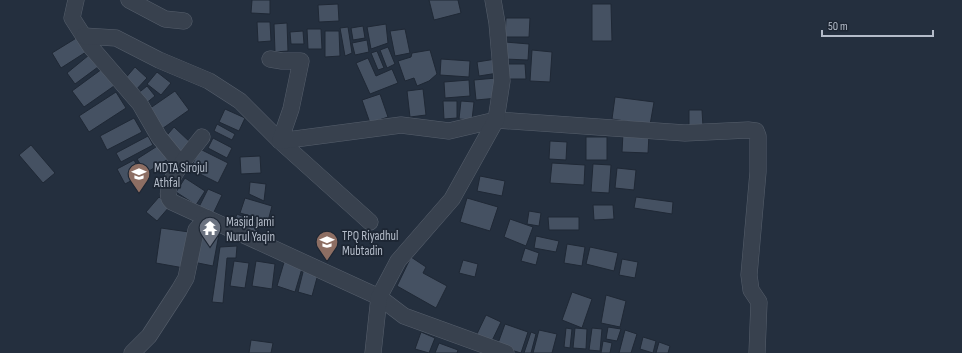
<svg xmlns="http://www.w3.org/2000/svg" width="962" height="353" font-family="'Sofia Sans Condensed',sans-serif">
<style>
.building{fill:#455162;stroke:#1f2835}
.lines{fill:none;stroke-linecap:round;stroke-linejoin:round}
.minor-casing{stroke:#565f6c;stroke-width:17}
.minor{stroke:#38414e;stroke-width:16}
.labels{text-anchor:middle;stroke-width:3.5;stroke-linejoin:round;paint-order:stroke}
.poi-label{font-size:13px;fill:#b4bcc9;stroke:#1d2633;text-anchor:start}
</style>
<rect width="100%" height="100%" fill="#242f3e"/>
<!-- building -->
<g class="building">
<path d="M252,0h18v14l-19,-1z"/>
<path d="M429,0h29l3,13 -27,7z"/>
<path d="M338,4l1,17 -20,1 -1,-17z"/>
<path d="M592,4h19l1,37h-20z"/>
<path d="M506,18h24l-1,19h-24z"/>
<path d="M257,22h13l1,19 -13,1z"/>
<path d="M287,23l1,28 -13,1 -1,-28z"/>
<path d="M386,24l2,19 -17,6 -4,-22z"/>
<path d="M363,26l2,12 -12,2 -2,-12z"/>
<path d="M348,27l4,26 -7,3 -5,-28z"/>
<path d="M307,29h14l1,20h-14z"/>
<path d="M405,29l5,24 -15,3 -5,-25z"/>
<path d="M303,31l1,13h-13l-1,-12z"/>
<path d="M325,31h14l1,25 -15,1z"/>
<path d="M78,37l8,15 -25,16 -9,-15z"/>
<path d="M367,40l2,12 -14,3 -3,-12z"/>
<path d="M505,42l24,2 -1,16 -24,-1z"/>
<path d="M388,47l7,17 -8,4 -7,-18z"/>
<path d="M430,50l7,24 -8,7 -12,5 -3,-8 -9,3 -7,-20 13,-4 1,-4z"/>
<path d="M532,50l20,2 -2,30 -20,-1z"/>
<path d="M377,51l7,17 -6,2 -7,-17z"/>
<path d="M89,55l9,12 -23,17 -8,-11z"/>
<path d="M368,58l8,18 16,-7 6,14 -28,11 -14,-31z"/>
<path d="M441,59l29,2 -1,16 -29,-2z"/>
<path d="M496,59l2,14 -19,3 -2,-14z"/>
<path d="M506,64h19l1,15h-20z"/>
<path d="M135,67l12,11 -13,14 -11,-11z"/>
<path d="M102,69l12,17 -30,21 -12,-16z"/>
<path d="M157,72l14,11 -10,12 -14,-11z"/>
<path d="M496,78l2,20 -22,2 -2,-20z"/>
<path d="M469,80l1,16 -25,2 -1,-16z"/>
<path d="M147,86l8,10 -11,9 -8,-10z"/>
<path d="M423,89l3,26 -16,2 -3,-26z"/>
<path d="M175,91l14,19 -30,21 -13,-20z"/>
<path d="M116,92l10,16 -37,24 -10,-16z"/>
<path d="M380,94l8,23 -18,6 -8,-23z"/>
<path d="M615,97l39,5 -4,23 -38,-6z"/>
<path d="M443,101h14v17l-13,1z"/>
<path d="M461,101l13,1 -2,18 -13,-1z"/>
<path d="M225,109l20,9 -6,13 -20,-9z"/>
<path d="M689,110h13l1,17h-14z"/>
<path d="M134,118l8,14 -35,18 -7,-14z"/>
<path d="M217,124l18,10 -3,6 -18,-9z"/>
<path d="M174,127l17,16 -10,12 -18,-15z"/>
<path d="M623,133l26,1 -1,19 -26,-1z"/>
<path d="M148,136l5,9 -32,17 -5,-9z"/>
<rect x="586" y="137" width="21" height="23"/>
<path d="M213,138l19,10 -5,10 -19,-10z"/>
<path d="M550,141l17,1 -1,18 -17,-1z"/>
<path d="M31,145l24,28 -12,10 -24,-28z"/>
<path d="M159,145l9,14 -22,14 -9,-14z"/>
<path d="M200,149l28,14 -10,20 -28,-14z"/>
<path d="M260,156l1,17 -20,1 -1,-17z"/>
<path d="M134,160l8,15 -17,9 -8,-15z"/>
<path d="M552,163l33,2 -1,20 -34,-2z"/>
<path d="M593,164l18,1 -2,28 -18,-1z"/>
<path d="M617,168l19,2 -2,20 -19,-2z"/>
<path d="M480,176l25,5 -3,15 -25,-5z"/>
<path d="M185,178l20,13 -9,14 -20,-13z"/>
<path d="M250,182l16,2 -2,17 -15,-7z"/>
<path d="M208,189l14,6 -9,19 -14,-7z"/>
<path d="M159,197l11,9 -13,15 -11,-9z"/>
<path d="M636,197l37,5 -1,12 -38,-6z"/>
<path d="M245,198l27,8 -4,15 -28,-8z"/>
<path d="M467,198l31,9 -8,24 -30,-9z"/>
<path d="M593,205h20l1,14 -20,1z"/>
<path d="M529,211l12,2 -2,13 -12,-2z"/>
<path d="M237,214l23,10 -4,11 -23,-10z"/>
<path d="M548,217h31v13h-30z"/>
<path d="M510,219l23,8 -7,19 -22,-9z"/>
<path d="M161,228l28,4 -5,36 -28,-5z"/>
<path d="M199,230l20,4 -6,32 -20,-4z"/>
<path d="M536,236l23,5 -3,11 -22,-4z"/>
<path d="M567,244l18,3 -3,19 -18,-3z"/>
<path d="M237,246l-1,12h-9l-4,45 -11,-1 8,-55z"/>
<path d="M590,247l28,6 -4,18 -28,-7z"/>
<path d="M525,248l14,5 -3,12 -15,-4z"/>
<path d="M411,257l15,10 -3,6 24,13 -11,22 -39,-22z"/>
<path d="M285,259l18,6 -8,27 -18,-6z"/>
<path d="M622,259l16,3 -3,16 -16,-3z"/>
<path d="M463,260l15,4 -3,13 -16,-4z"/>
<path d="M234,261l15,2 -4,25 -15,-2z"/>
<path d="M256,261l19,3 -3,25 -20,-3z"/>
<path d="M304,268l14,6 -6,22 -14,-4z"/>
<path d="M572,292l20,7 -10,29 -20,-8z"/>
<path d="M606,295l20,6 -6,26 -19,-4z"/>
<path d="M486,315l15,7 -11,23 -15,-7z"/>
<path d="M505,324l23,8 -7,21 -24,-7z"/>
<path d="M608,327l13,2 -4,12 -11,-2z"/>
<path d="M566,328l6,1 -2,19 -6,-1z"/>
<path d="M575,328l12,1 -1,20 -13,-1z"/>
<path d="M592,328l10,1 -2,22 -11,-1z"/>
<path d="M539,330l18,4 -5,19h-19z"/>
<path d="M625,330l12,4 -6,19h-12z"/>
<path d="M421,332l14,6 -6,15 -14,-4z"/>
<path d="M531,332l5,2 -5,19h-7z"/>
<path d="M643,337l13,4 -3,12 -13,-4z"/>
<path d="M251,340l22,3 -2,10h-22z"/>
<path d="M603,341l9,2 -2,10h-9z"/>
<path d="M659,342l11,4 -2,7h-12z"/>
<path d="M439,343l19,7 -1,3h-22z"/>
</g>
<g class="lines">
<!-- minor casing -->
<g class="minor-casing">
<g id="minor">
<path d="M76,0l-4,18 18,28 50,58 19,33 23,28"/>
<path d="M129,0l36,19 19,2"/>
<path d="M84,36l32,2 43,22 50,21 31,20 40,40 90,81"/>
<path d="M270,59l12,2h19l-10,48 -11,32 121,-16 48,6 47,-11 189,13 63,-3 8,1 2,5v36l-9,103 2,15 8,12 -2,51"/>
<path d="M202,137c-9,12 -45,52 -30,65l207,95 25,19 102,37"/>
<path d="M132,353l17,-17 30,-46 7,-12 10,-48 11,-12"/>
<path d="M373,353l6,-56 19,-36 54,-62 44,-79 6,-39 -5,-58 -4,-23"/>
</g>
</g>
<!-- minor -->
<use href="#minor" class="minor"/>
</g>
<!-- icons -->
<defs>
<g id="school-pin" transform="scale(1.15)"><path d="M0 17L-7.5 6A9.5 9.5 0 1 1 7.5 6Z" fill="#8d6e63" stroke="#1d2633"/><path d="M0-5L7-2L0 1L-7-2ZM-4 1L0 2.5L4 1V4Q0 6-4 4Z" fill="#fff"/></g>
<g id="temple-pin" transform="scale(1.15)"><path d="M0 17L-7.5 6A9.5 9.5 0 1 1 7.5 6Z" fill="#6b7280" stroke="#1d2633"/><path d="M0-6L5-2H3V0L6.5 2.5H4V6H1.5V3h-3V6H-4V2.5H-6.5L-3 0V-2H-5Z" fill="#fff"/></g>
</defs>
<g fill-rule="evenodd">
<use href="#school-pin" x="139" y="174"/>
<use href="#temple-pin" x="210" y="228"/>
<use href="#school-pin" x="327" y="242"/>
</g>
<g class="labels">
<!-- poi labels -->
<g class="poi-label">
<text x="154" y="172">MDTA Sirojul<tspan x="154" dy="15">Athfal</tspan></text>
<text x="226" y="226">Masjid Jami<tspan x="226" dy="15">Nurul Yaqin</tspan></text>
<text x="342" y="240">TPQ Riyadhul<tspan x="342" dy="15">Mubtadin</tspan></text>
</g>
</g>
<!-- scale -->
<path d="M822 30v6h111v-6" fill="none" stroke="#b4bcc9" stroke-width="2"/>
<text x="828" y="30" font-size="12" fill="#b4bcc9" stroke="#1d2633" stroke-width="3" paint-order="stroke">50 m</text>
</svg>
